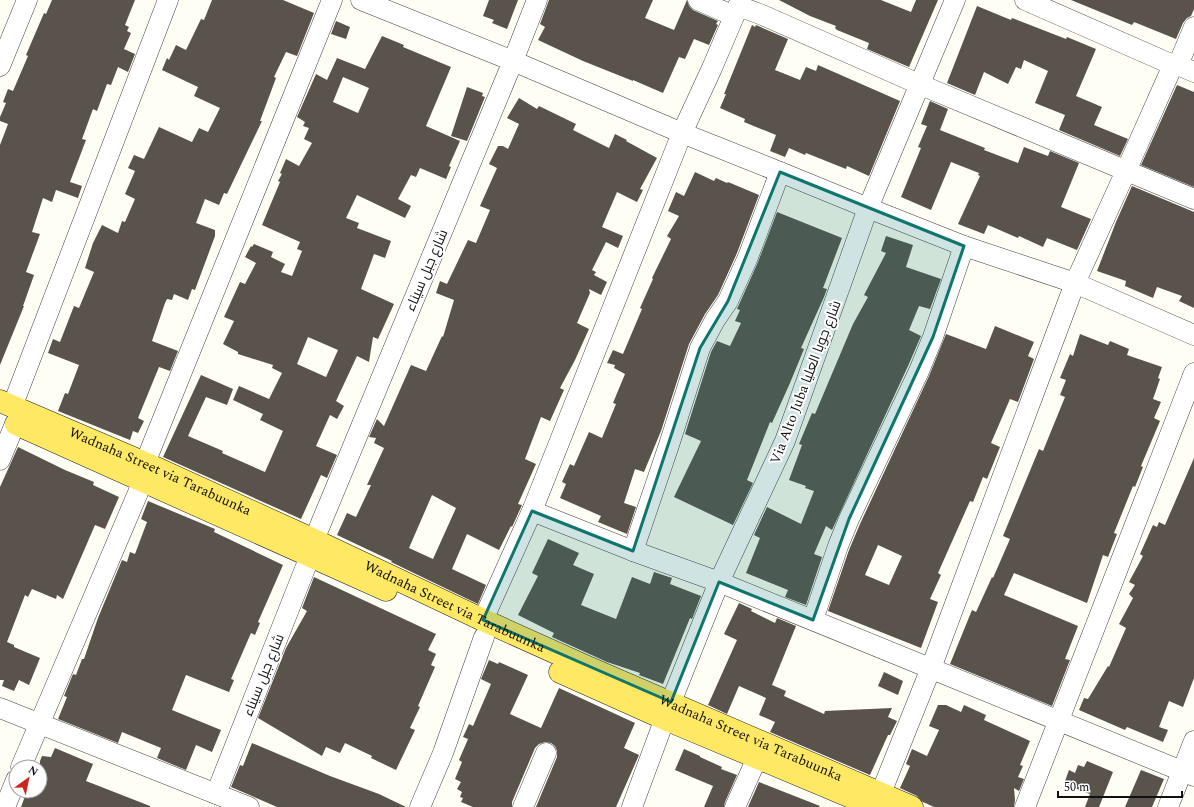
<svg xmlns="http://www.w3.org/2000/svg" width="1194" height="807" font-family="Spectral,Cairo,serif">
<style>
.building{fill:#5a534c;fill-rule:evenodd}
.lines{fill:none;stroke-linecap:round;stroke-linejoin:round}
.minor-casing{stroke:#434343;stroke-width:21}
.major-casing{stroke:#212121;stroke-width:23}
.minor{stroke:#fff;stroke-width:20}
.major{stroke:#ffe864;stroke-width:22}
.marked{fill:#0f766e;fill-opacity:0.2;stroke:#0f766e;stroke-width:3;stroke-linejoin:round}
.labels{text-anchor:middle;stroke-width:4;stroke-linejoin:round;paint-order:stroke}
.street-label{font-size:14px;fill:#101010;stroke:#fff}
</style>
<rect width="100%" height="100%" fill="#fffef4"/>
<!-- building -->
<g class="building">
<path d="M52,0h83l-10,25 4,2 -2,4 4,2 -7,16 11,5 -7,18 -10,-5 -7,18 -4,-1 -10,27 -4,-2 -11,30 4,1 -16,42 12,4 -4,12 -22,-8 -4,12 -9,-4 -11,34 8,2 -14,38 8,3 -11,31h1l-24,59v-220l8,-21 -8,-3v-4l6,-14 -3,-1 5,-13 5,2 15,-35 -2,-1 18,-42 2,1z"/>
<path d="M212,0h71l31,13 -17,43 -11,-4 -12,25 2,1 -16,43h2l-35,73 -3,-1 -5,12 -14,-6 -9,24 19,7v6l-20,54 -3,-1 -4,11 -14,-6 -2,6 -5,-1 -2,4 -13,38 26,10 -8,20 -11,-4 -21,51 6,3 -6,12 -5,-2 -3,9 -72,-29 7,-18 3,1 11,-29 -31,-12 5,-14 7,3 14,-36 5,2 15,-36 -9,-4 8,-25 9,-18 16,8 4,-12 3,1 10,-23 -10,-5 10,-23 -7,-3 6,-13 10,4 15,-32 33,15 7,-14 9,4 12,-24 -26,-12 4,-9 -36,-17 5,-12 2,2 7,-15 10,5 15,-31 3,1z"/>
<path d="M489,0h29l-11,29 -15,-6 2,-3 -11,-4z"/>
<path d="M549,0h104l-8,18 29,12 13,-30 2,6 4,4 25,11 -2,3 2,1 -9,20 -15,-6 -9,20 -6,-2 -16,36 -30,-13v1l-50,-20 -45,-21 7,-13 -5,-3z"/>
<path d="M779,0h102l30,12 5,-12h22l-29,67 -42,-18 2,-6 -32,-13 -2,-2 1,-2 -26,-10z"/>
<path d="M1071,0h123v9l-3,7 -4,2 -4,5 -7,16 -42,-17 -2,3z"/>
<path d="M977,6l34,14 1,-2 54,21 1,-2 29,12 -20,47 26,11 -8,18 34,14 -8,17 -61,-26 6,-15 -30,-12 13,-32 -24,-11 -3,9 -5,-2 -8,17 -24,-12 -9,23 -28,-12z"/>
<path d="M336,21l14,6 -4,12 -15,-5z"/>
<path d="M752,25l3,2 1,-2 32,14 -13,31 25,10 6,-13 10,4 2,-6 82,36 -31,75 -22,-10 -1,3 -40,-16 -1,2 -16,-7 -4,9 -15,-6 6,-16 -32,-13 1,-3 -25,-11 6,-14h-2z"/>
<path d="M382,36l22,9 -1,2 48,20 -25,59 34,15 -11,25 2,1 -5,12 -26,-11 -4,9 -5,-2 -13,24 13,7 -6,12 -48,-23 -11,23 13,5 -2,5 34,13 -6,17 -11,-4 -13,35 33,15 -16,35 -5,-2 -4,25 -12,-6 -21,45 8,5 -7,13 -7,-4 -14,31 21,9 -10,23 -6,-3 -20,44 -138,-62 38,-82 32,14 -6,16 -21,-8 -18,39 35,15 -1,2 43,19 18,-41 -23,-11 3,-6 -30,-14 6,-14 30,13 13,-26 -10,-5 1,-3 -35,-11v-2l-15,-8 11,-23 -10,-4 16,-35 5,2 11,-21 -11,-6 6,-11 1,1 2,-3 19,8 -2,5 14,7 -4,8 11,4 10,-25 -5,-2 3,-7 -38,-17 18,-43 -2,-1 4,-7 -2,-1 6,-14 13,7 13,-23 -8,-4 5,-11 -6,-2 2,-4 -8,-5 19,-43 11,6 10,-22 28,11zM343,77l26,11 -11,25 -25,-11zM308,337l30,13 -12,27 -29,-13z"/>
<path d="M1177,85l17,7v95l-53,-22z"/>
<path d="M467,87l16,6 -1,3 3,1 -18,44 -16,-5z"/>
<path d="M519,98l18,11 2,-3 37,18 -3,6 36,18 6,-14 12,6 -1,1 31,17 -17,31 3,1 -6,12 -20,-10 -15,35 21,9 -5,12 -12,-6 -14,28 4,2 -2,3 13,7 -6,13 -12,-6 1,4 -13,30 12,6 -14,31 -15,28 4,2 -14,31 -9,-4 -16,42 11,5 -18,40 4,1 -10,22 -1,-1 -12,24 -32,-16 -15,35 34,16 -8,19 -87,-42 1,-1 -55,-26 10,-22 9,4 15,-32h-4l17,-37 -10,-5 2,-5 -7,-1 8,-18 7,7 27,-61 15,6 16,-35 1,1 11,-37 -18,-7 4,-12 7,3 21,-44 8,3 14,-33 -10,-4 17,-38 -8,-4 9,-18h5l5,3 11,-25 -12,-6zM432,495l24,13 -23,51 -24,-11z"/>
<path d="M930,101l18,8 -8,21 45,18 -1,2 34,13 6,-16 24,9 2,-5 29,12 -18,44 30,12 -14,31 -30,-12 -4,9 -24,-11 -1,2 -30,-13 -4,9 -26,-10 22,-48 -2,-1 1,-2 -28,-11 -20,48 -30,-13 20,-49 -3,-1 9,-21 -6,-2z"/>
<path d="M695,172l19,9 2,-3 11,5 1,-1 31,13 -22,58 -19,42 -13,19 -16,30 -28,87 -17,41 -9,-3 -11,34 12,4 -9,27 -29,-12 3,-6 -41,-18 6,-14 -4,-2 8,-18 4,2 15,-34 13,6 14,-34 -3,-1 12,-29 -11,-6 1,-3 -8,-2 6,-13 10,4 19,-45 -2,-1 13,-29 -1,-1 19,-39 -4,-3 12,-20 -11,-5 8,-19 8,4z"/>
<path d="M1132,186l62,26v96l-15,-7 3,-5 -25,-9 -4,11 -28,-12 1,-5 -29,-10 19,-49z"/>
<path d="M777,212l65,26 -19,50 4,1 -3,8 -23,51 3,1 -14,34 -18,40 -2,-1 -23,58 6,3 -20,42 -59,-28 27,-56 -16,-7 26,-82 6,-11 13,5 11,-23 -6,-2 5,-11 -3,-1 21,-47z"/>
<path d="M886,236l27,9 -7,22 35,12 -11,30 -11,-3 -10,24 12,6 -13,30 -76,164 -6,-4 -12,28 8,3 -16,48 -21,-8 3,-7 -42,-17 14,-35 -6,-3 13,-28 34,17 13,-33 -9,-3 1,-2 -17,-6 13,-35 -3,-1 13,-31 3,1 38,-90 15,-27 -4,-2 22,-42 -5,-2z"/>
<path d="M995,326l39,16 -6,14 6,3 -16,43 -8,-3 -19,44 9,4 -13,32 -4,-2 -10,25 -3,-1 -32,72 3,2 -11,24 8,3 -17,46 -93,-37 21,-61 11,-26 69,-148 17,-42 40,15zM878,545l24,11 -13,29 -24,-10z"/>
<path d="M1080,334l28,11 2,-4 19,8 -2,6 35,12 -4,11 2,1 -7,20 8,3 -7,16 6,3 -19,45 2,1 -8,20 -2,-1 -19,47 3,1 -9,23 -5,-2 -16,48 -73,-30 -10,22 74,31 -13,33 5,1 -18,46 -102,-42 22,-54 4,2 16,-35 1,1 17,-39 -7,-3 36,-87 4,2 22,-54 -5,-2 6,-15 -6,-2 10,-24 3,2z"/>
<path d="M18,447l47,23 29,12 -1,3 26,12 -14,32 -10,-4 -32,74 -6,-4 -1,4 -24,-10 -4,8 -3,-2 -18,47 7,3v2l26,11 -11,27 -10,-5 -5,11 -12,-5 2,-6h-4v-193z"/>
<path d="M1194,458v220l-11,29 -14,-6 -10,26 9,3 -5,12 -36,-15 -2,3 -46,-20 5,-12 4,1 20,-33 1,1 17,-39 -7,-4 14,-26 -4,-4 6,-9 -6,-3 14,-26 -3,-2 13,-29 4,2 2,-5 6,3z"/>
<path d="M148,501l67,28 -1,3 69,33 -25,57 2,1 -5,12 -4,-2 -20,46 3,1 -5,12 -43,-17 -14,35 49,20 -9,22 -16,-7 -10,25 -29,-12 4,-10 -39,-16 -4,11 -60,-24 9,-22 -3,-1 9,-22 3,1 6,-16h2l14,-41 24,-58 5,2 3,-10 5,2 12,-32 -6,-3z"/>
<path d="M548,539l31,14 -6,12 21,9 -13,31 35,14 16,-42 18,7 4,-12 18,6 -2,6 31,12 -9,23 -2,-1 -27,66 -24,-9 1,-2 -33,-11 -55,-25 2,-4 -36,-18 20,-39 -6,-3z"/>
<path d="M314,577l122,57 -8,16 8,4 -5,11 4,2 -17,39 2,1 -10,21 5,2 -19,40 -25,-12 1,-2 -27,-13 -5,10 -14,-6 -4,9 -64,-38 28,-70 21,-37 -5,-3z"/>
<path d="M739,603l13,6 -1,2 24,12 2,-5 19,8 -24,59 14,6 -2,5 40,18 1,-3 67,-3 -4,9 9,4 -7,14h-2l-18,40 -100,-43 5,-10 -16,-7 7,-17 -27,-12 -12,28 -19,-9 29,-65 -13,-6z"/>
<path d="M489,660l9,4 1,-2 29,13 -18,39 31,14 18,-40 76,35 -11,25 15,7 -23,52h-80l21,-50v-6l-2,-5 -4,-3 -6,-1 -6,2 -4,4 -23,54v5h-39l-12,-5 2,-4 -3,-1 2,-5 -5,-3 4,-7 -6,-3 7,-17 -3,-2 9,-21 -5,-2 6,-13 4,2 18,-42 -10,-5z"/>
<path d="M884,672l19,9 -5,14 -20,-9z"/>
<path d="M938,705h8l15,7 3,-7 22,10 -2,5 46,21 -10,24 3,1 -5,11 6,2 -5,12 -5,-3 1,12 -1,7h-80l-11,-5 -6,-6 -17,-8 10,-22 -4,-2 6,-15 15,7 12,-26 -10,-4z"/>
<path d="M252,743l78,33 49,18 27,13h-129l-46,-20 9,-22 3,1z"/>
<path d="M55,748l38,16 -7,17 64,25v1h-129l6,-16h13v-30l2,-5 9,1z"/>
<path d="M684,749l16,7v1l22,10 -1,2 16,6 -12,27 -1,5h-20l9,-21 -38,-16z"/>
<path d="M1087,761l26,11 -14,35h-14l5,-13 -26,-10 5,-14 6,3 3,-8 6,2z"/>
<path d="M1141,770l23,9 -12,28h-27z"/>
<path d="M759,782l61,24 -1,1h-71z"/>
</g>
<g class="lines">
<!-- minor casing -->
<g class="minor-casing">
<g id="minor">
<path d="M361,0l152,61 169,72 98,39 88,36 96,38 111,37 119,52"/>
<path d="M698,0l36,16"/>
<path d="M1025,0l148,65h5l16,7"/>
<path d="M738,6l22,8 161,71 273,114"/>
<path d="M1178,65l16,-38"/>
<path d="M0,66l27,-66"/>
<path d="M12,407l156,-407"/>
<path d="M0,460l15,-36"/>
<path d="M145,463l187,-463"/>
<path d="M532,511l101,40 86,31 475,194"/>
<path d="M314,540l199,-479 24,-61"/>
<path d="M633,551l36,-106 31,-97 15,-28 13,-19 20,-44 32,-85"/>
<path d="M483,620l49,-109 150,-378 30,-65 29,-68"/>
<path d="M813,620l25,-74 11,-27 70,-148 14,-34 31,-91"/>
<path d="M0,708l249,99"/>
<path d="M21,767l122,-286"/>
<path d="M881,793l50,-125 144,-385 51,-112 47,-106"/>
<path d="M216,794l94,-238"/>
<path d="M5,807l11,-27"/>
<path d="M420,807l23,-54 41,-116"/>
<path d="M523,807l23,-54"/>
<path d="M632,807l39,-105 48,-120 66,-141 83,-233 87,-208"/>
<path d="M735,807l22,-49"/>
<path d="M1025,807l169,-434"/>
<path d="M1168,807l26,-66"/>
</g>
</g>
<!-- major casing -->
<g class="major-casing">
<g id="major">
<path id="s1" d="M0,401l145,62 169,77 169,80 102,46 327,141"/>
<path d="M16,424l370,166"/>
<path d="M560,672l105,47 210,88"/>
</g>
</g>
<!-- minor -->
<use href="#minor" class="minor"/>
<!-- major -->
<use href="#major" class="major"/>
</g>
<!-- marked area -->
<path class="marked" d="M780,172l184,74 -31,91 -84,182 -36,101 -94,-38 -48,120 -188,-82 49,-109 101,40 67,-203 28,-47z"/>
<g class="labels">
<!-- street labels -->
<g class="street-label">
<text transform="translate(426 270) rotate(-67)" y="5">شارع جبل سيناء</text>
<text transform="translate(805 382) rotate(-69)" y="5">Via Alto Juba شارع جوبا العليا</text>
<text dy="5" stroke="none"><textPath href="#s1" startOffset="175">Wadnaha Street via Tarabuunka</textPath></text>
<text dy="5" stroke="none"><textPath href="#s1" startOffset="499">Wadnaha Street via Tarabuunka</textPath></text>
<text transform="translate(263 675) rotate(-68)" y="5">شارع جبل سيناء</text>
<text dy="5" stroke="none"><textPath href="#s1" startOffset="823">Wadnaha Street via Tarabuunka</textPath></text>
</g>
</g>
<!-- north arrow -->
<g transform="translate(28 779) rotate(33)"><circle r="19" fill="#ffffff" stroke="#9f9f9f"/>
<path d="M0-3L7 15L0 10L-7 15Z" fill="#cc251c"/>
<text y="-6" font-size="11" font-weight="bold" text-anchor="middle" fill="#101010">N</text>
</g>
<!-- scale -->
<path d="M1058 791v6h124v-6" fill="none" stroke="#101010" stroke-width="2"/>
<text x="1064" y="791" font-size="12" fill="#101010" stroke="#ffffff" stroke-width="3" paint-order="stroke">50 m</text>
</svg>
